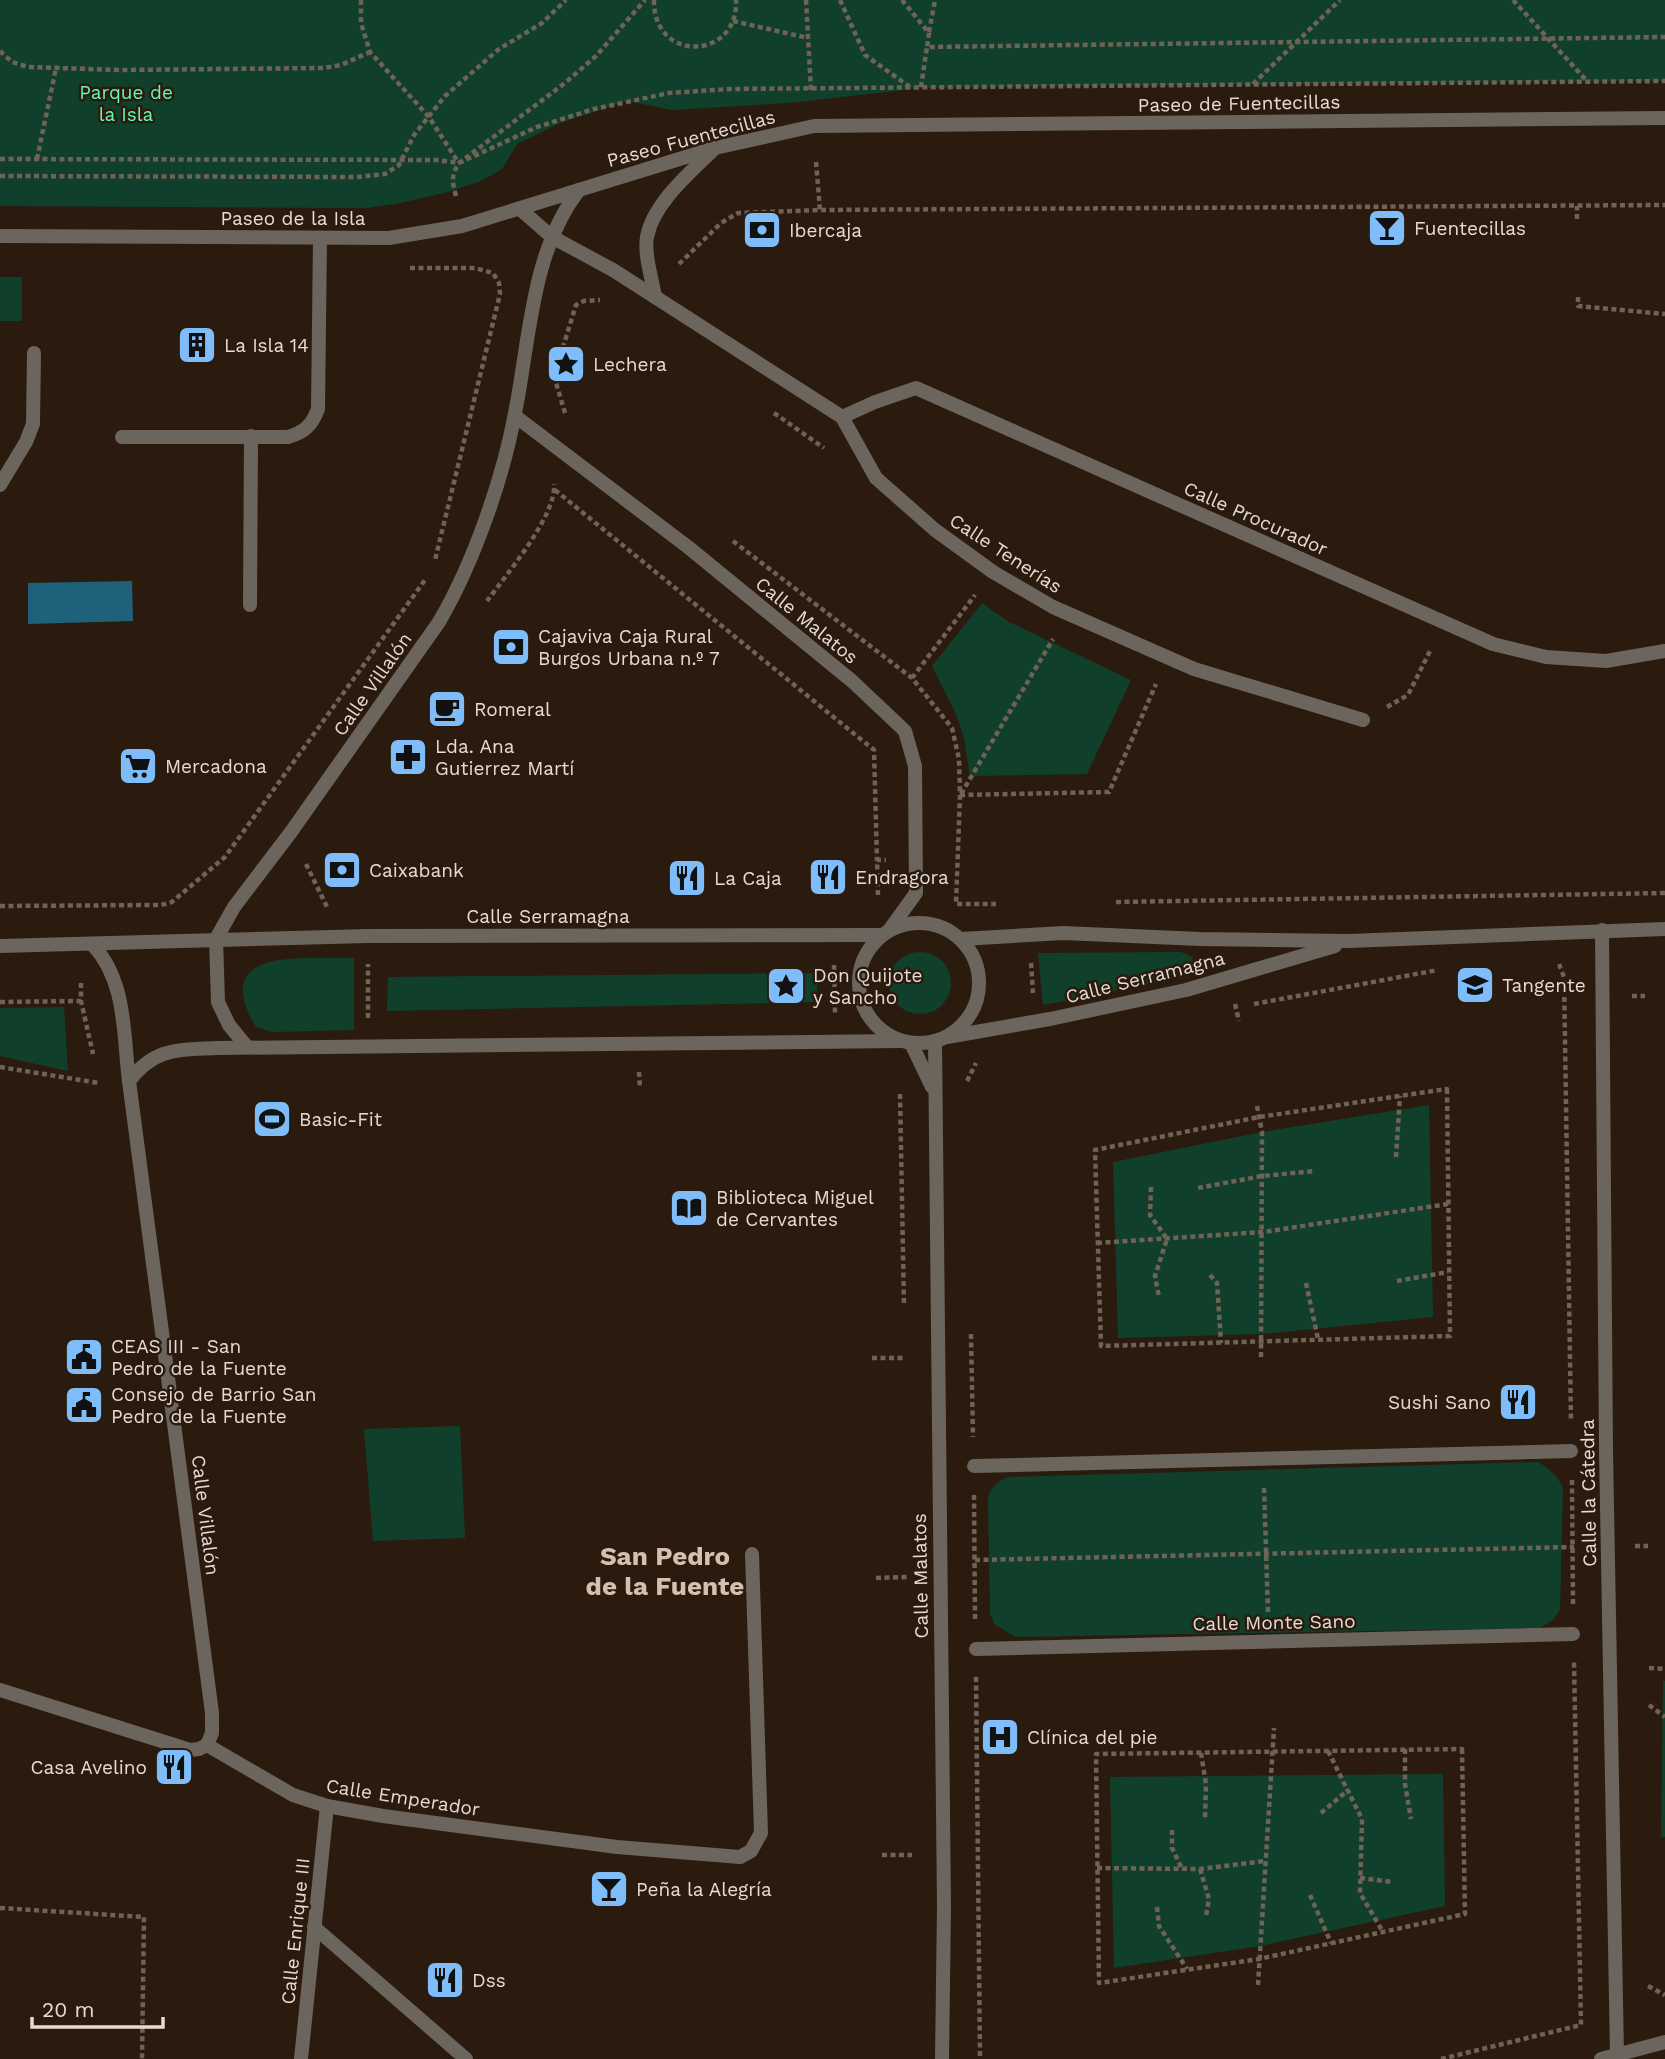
<svg xmlns="http://www.w3.org/2000/svg" width="1665" height="2059" font-family="'Work Sans',sans-serif">
<style>
.green{fill:#10402c}
.water{fill:#1d627a}
.lines{fill:none;stroke-linecap:round;stroke-linejoin:round}
.path{stroke:#6f6256;stroke-width:4.5;stroke-dasharray:5 3.5;stroke-linecap:butt}
.service{stroke:#6c655d;stroke-width:14}
.pedestrian{stroke:#6c655d;stroke-width:14}
.minor{stroke:#6c655d;stroke-width:14}
.labels{text-anchor:middle;stroke-width:5;stroke-linejoin:round;paint-order:stroke}
.park-label{font-size:19px;fill:#64f8b7;stroke:#2a1b0e}
.street-label{font-size:19px;fill:#e6dbd3;stroke:#2a1b0e}
.poi-label{font-size:19px;fill:#e6dbd3;stroke:#2a1b0e;text-anchor:start}
.district-label{font-size:26px;font-weight:bold;fill:#d5bfaf;stroke:#2a1b0e}
</style>
<rect width="100%" height="100%" fill="#2a1b0e"/>
<!-- green -->
<g class="green">
<path d="M0,0h1665v81l-743,7 -133,15 -117,7 -45,-9 -67,22 -43,21 -15,25 -21,12 -33,11 -47,11 -34,5 -367,-2z"/>
<rect x="0" y="277" width="22" height="44"/>
<path d="M982,603l27,19 122,58 -44,94 -117,2 -6,-38 -8,-24 -24,-48z"/>
<circle cx="920" cy="983" r="31"/>
<path d="M1181,952l11,5 2,9 -3,7 -8,4 -140,28 -5,-52z"/>
<path d="M354,958v72l-82,2 -16,-5c-49,-81 50,-68 98,-69z"/>
<path d="M816,973l2,29 -431,9 1,-34z"/>
<path d="M64,1007l4,64 -68,-15v-48z"/>
<path d="M1429,1105l4,212 -171,17 -144,4 -5,-176 149,-30z"/>
<path d="M460,1426l5,112 -92,3 -9,-112z"/>
<path d="M1538,1462c12,7 19,13 25,26l-3,121 -6,10 -14,9 -524,9 -21,-12 -5,-11 -2,-115c2,-12 9,-17 20,-22z"/>
<path d="M1663,1681h2v156h-4z"/>
<path d="M1443,1774l2,132 -185,40 -146,22 -4,-191z"/>
</g>
<!-- water -->
<path class="water" d="M132,581l1,40 -105,3v-41z"/>
<g class="lines">
<!-- path -->
<g class="path">
<path d="M361,0v23l9,29 59,65 29,45"/>
<path d="M654,0c-1,64 85,60 82,0"/>
<path d="M806,0l5,90"/>
<path d="M840,0l25,55 45,32"/>
<path d="M902,0l27,33 -2,14 738,-10"/>
<path d="M1513,0l73,80"/>
<path d="M733,21l75,17"/>
<path d="M929,32l6,-32"/>
<path d="M0,51l12,11 16,5 92,3 203,-2 18,-3 29,-13"/>
<path d="M1253,84l87,-84"/>
<path d="M921,87l6,-40"/>
<path d="M0,159l437,1 22,3 78,-36 57,-18 75,-16 60,-4 936,-8"/>
<path d="M37,159l19,-91"/>
<path d="M816,162l4,48"/>
<path d="M0,176l357,1 28,-3 14,-9 15,-30 31,-39 54,-47 43,-26 24,-23"/>
<path d="M456,196c-4,-14 -5,-21 3,-33l106,-80 31,-27 49,-56"/>
<path d="M1577,219v-13"/>
<path d="M679,264l42,-41 17,-10 82,-3 845,-5"/>
<path d="M410,268h65l18,5 6,10 1,11 -65,266"/>
<path d="M1578,297v9l87,8"/>
<path d="M565,413l-11,-37 22,-71 8,-4 16,-1"/>
<path d="M774,413l50,35"/>
<path d="M555,490l319,260 3,110"/>
<path d="M733,541l179,137 40,50 7,31 1,36 -4,109h40"/>
<path d="M487,601c19,-26 70,-86 67,-117"/>
<path d="M912,678l63,-83"/>
<path d="M1387,707l21,-12 23,-46"/>
<path d="M961,794l92,-155"/>
<path d="M960,795l149,-3 47,-108"/>
<path d="M306,864l22,45"/>
<path d="M878,895l-1,-35h9"/>
<path d="M1116,902l549,-9"/>
<path d="M0,906l161,-1 11,-3 53,-45 200,-277"/>
<path d="M1031,963l2,30"/>
<path d="M1559,964l5,13 7,445"/>
<path d="M834,965l1,48"/>
<path d="M81,983v18l12,53"/>
<path d="M1632,996h13"/>
<path d="M0,1002l81,-1"/>
<path d="M1235,1004l4,17"/>
<path d="M1254,1004l184,-34"/>
<path d="M368,1018v-54"/>
<path d="M0,1067l99,16"/>
<path d="M639,1072l1,17"/>
<path d="M967,1081l9,-18"/>
<path d="M1447,1089l3,247 -349,10 -6,-196 164,-33z"/>
<path d="M900,1094l4,212"/>
<path d="M1257,1106l5,26 -1,227"/>
<path d="M1396,1157l4,-61"/>
<path d="M1151,1187l-1,28 17,24 -12,37 4,21"/>
<path d="M1198,1188l64,-12 53,-5"/>
<path d="M1097,1243l166,-11 185,-28"/>
<path d="M1210,1275l7,8 4,60"/>
<path d="M1397,1281l51,-9"/>
<path d="M1306,1283l12,56"/>
<path d="M971,1334l2,103"/>
<path d="M872,1358h33"/>
<path d="M1572,1480l1,124"/>
<path d="M1264,1488l4,124"/>
<path d="M974,1495l1,124"/>
<path d="M1635,1546h13"/>
<path d="M975,1560l599,-13"/>
<path d="M876,1578l32,-1"/>
<path d="M1649,1668l16,1"/>
<path d="M976,1677l4,382"/>
<path d="M1649,1705l16,12"/>
<path d="M1405,1749v35l6,35"/>
<path d="M1462,1749l3,165 -206,45 -160,24 -3,-229z"/>
<path d="M1328,1751l34,68 -2,74 23,39"/>
<path d="M1201,1753l5,31 -1,34"/>
<path d="M1321,1813l27,-23"/>
<path d="M1172,1830v18l10,21"/>
<path d="M882,1855h30"/>
<path d="M1097,1868l103,1 65,-8"/>
<path d="M1200,1869l9,30 -3,17"/>
<path d="M1360,1878l33,4"/>
<path d="M1310,1895l21,48"/>
<path d="M1157,1907l2,19 28,43"/>
<path d="M0,1908l144,9 -2,142"/>
<path d="M1258,1985l16,-257"/>
<path d="M1648,1986l17,9"/>
<path d="M1441,2059l140,-34 -7,-363"/>
</g>
<!-- service -->
<g class="service">
<path d="M122,437h166c17,-5 24,-12 30,-28l2,-171"/>
<path d="M0,485l26,-43 7,-18 1,-71"/>
<path d="M250,605l1,-169"/>
<path d="M740,1857l11,-6 10,-18 -9,-279"/>
</g>
<!-- pedestrian -->
<g class="pedestrian">
<path d="M974,1466l597,-15"/>
<path d="M976,1649l597,-15"/>
<path d="M314,1927l152,132"/>
<path d="M301,2059l26,-253"/>
</g>
<!-- minor -->
<g class="minor">
<path d="M520,209l32,28 61,33 229,147 34,61 59,52 58,42 60,35 141,62 169,51"/>
<path d="M0,236l389,2 73,-12 253,-78 99,-22 851,-8"/>
<path d="M655,297c-3,-19 -11,-42 -8,-60 6,-34 44,-65 67,-88"/>
<path d="M515,416l173,131 164,134 53,50 10,35 1,127 -26,36"/>
<path d="M842,417l33,-15 41,-14 577,256 53,13 60,4 59,-10"/>
<circle cx="919" cy="983" r="60"/>
<path d="M1602,930l4,521 11,604"/>
<path d="M961,939l102,-6 137,6 149,2 316,-12"/>
<path d="M92,944c35,37 31,90 37,137"/>
<path d="M0,946l368,-10 513,-1"/>
<path d="M947,1037l103,-18 136,-29 149,-44"/>
<path d="M935,1041l9,866 -2,152"/>
<path d="M911,1043l21,44"/>
<path d="M247,1047l-18,-22 -11,-23 -2,-63 18,-32 57,-75 148,-210c34,-58 64,-143 76,-209 15,-74 16,-161 64,-223"/>
<path d="M0,1690l190,60 9,-1 8,-4"/>
<path d="M207,1745l5,-12v-20l-83,-632c26,-34 49,-31 89,-33l683,-7"/>
<path d="M207,1745l86,50 34,11 56,10 234,31 123,10"/>
<path d="M1601,2059l64,-17"/>
</g>
</g>
<!-- icons -->
<defs>
<g id="bar-square" transform="scale(2.0125)"><rect x="-9" y="-9" width="18" height="18" rx="4" fill="#7fbdfa" stroke="#2a1b0e"/><path d="M-6-5H6L.8 .8V4.5H3.5V6h-7V4.5H-.8V.8Z" fill="#111"/></g>
<g id="bank-square" transform="scale(2.0125)"><rect x="-9" y="-9" width="18" height="18" rx="4" fill="#7fbdfa" stroke="#2a1b0e"/><path d="M-6-4H6V4H-6ZM0-2.3a2.3 2.3 0 1 0 0 4.6a2.3 2.3 0 1 0 0-4.6Z" fill="#111"/></g>
<g id="building-square" transform="scale(2.0125)"><rect x="-9" y="-9" width="18" height="18" rx="4" fill="#7fbdfa" stroke="#2a1b0e"/><path d="M-4-6H4V6H1V3H-1V6H-4ZM-2.5-4.3h1.7v1.8h-1.7ZM.8-4.3h1.7v1.8H.8ZM-2.5-1h1.7V.8h-1.7ZM.8-1h1.7V.8H.8Z" fill="#111"/></g>
<g id="sight-square" transform="scale(2.0125)"><rect x="-9" y="-9" width="18" height="18" rx="4" fill="#7fbdfa" stroke="#2a1b0e"/><path d="M0-6L1.8-2.2L6-1.7L2.9 1.2L3.7 5.4L0 3.3L-3.7 5.4L-2.9 1.2L-6-1.7L-1.8-2.2Z" fill="#111"/></g>
<g id="cafe-square" transform="scale(2.0125)"><rect x="-9" y="-9" width="18" height="18" rx="4" fill="#7fbdfa" stroke="#2a1b0e"/><path d="M-5.5-4.5H6V0H3Q3 3.5 0 3.5H-2.5Q-5.5 3.5-5.5 0ZM3-3.2v2h1.7v-2ZM-6 4.5H4V6H-6Z" fill="#111"/></g>
<g id="pharmacy-square" transform="scale(2.0125)"><rect x="-9" y="-9" width="18" height="18" rx="4" fill="#7fbdfa" stroke="#2a1b0e"/><path d="M-2-6h4v4h4v4h-4v4h-4v-4h-4v-4h4Z" fill="#111"/></g>
<g id="supermarket-square" transform="scale(2.0125)"><rect x="-9" y="-9" width="18" height="18" rx="4" fill="#7fbdfa" stroke="#2a1b0e"/><path d="M-6-5.5h2.5l.6 2H6L4.5 2H-2.5L-4.4-4H-6ZM-1.5 3.2a1.3 1.3 0 1 0 .1 0ZM3 3.2a1.3 1.3 0 1 0 .1 0Z" fill="#111"/></g>
<g id="restaurant-square" transform="scale(2.0125)"><rect x="-9" y="-9" width="18" height="18" rx="4" fill="#7fbdfa" stroke="#2a1b0e"/><path d="M-5-6h1v4h1v-4h1v4h1v-4h1v5L-1.5 .5V6h-2V.5L-5-1ZM5-6V6H3V1.5H1.5Q1.5-4 5-6Z" fill="#111"/></g>
<g id="school-square" transform="scale(2.0125)"><rect x="-9" y="-9" width="18" height="18" rx="4" fill="#7fbdfa" stroke="#2a1b0e"/><path d="M0-5L7-2L0 1L-7-2ZM-4 1L0 2.5L4 1V4Q0 6-4 4Z" fill="#111"/></g>
<g id="stadium-square" transform="scale(2.0125)"><rect x="-9" y="-9" width="18" height="18" rx="4" fill="#7fbdfa" stroke="#2a1b0e"/><path d="M0-5a6.5 5 0 1 0 0 10a6.5 5 0 1 0 0-10ZM-3.5-1.8h7v3.6h-7Z" fill="#111"/></g>
<g id="library-square" transform="scale(2.0125)"><rect x="-9" y="-9" width="18" height="18" rx="4" fill="#7fbdfa" stroke="#2a1b0e"/><path d="M-6-4Q-3-5.5-.7-3.5V5Q-3 3-6 4ZM6-4Q3-5.5 .7-3.5V5Q3 3 6 4Z" fill="#111"/></g>
<g id="civic-square" transform="scale(2.0125)"><rect x="-9" y="-9" width="18" height="18" rx="4" fill="#7fbdfa" stroke="#2a1b0e"/><path d="M-.6-6.5H3V-4.5H.6V-3L4-1V1h2V6H-6V1h2V-1L-.6-3ZM-1.2 2.5V6h2.4V2.5Z" fill="#111"/></g>
<g id="hospital-square" transform="scale(2.0125)"><rect x="-9" y="-9" width="18" height="18" rx="4" fill="#7fbdfa" stroke="#2a1b0e"/><path d="M-5-5h3v3.5h4V-5h3V5h-3V1.5h-4V5h-3Z" fill="#111"/></g>
</defs>
<g fill-rule="evenodd">
<use href="#bar-square" x="1387" y="228"/>
<use href="#bank-square" x="762" y="230"/>
<use href="#building-square" x="197" y="345"/>
<use href="#sight-square" x="566" y="364"/>
<use href="#bank-square" x="511" y="647"/>
<use href="#cafe-square" x="447" y="709"/>
<use href="#pharmacy-square" x="408" y="757"/>
<use href="#supermarket-square" x="138" y="766"/>
<use href="#bank-square" x="342" y="870"/>
<use href="#restaurant-square" x="828" y="877"/>
<use href="#restaurant-square" x="687" y="878"/>
<use href="#school-square" x="1475" y="985"/>
<use href="#sight-square" x="786" y="986"/>
<use href="#stadium-square" x="272" y="1119"/>
<use href="#library-square" x="689" y="1208"/>
<use href="#civic-square" x="84" y="1357"/>
<use href="#restaurant-square" x="1518" y="1402"/>
<use href="#civic-square" x="84" y="1405"/>
<use href="#hospital-square" x="1000" y="1737"/>
<use href="#restaurant-square" x="174" y="1767"/>
<use href="#bar-square" x="609" y="1889"/>
<use href="#restaurant-square" x="445" y="1980"/>
</g>
<g class="labels">
<!-- park labels -->
<g class="park-label">
<text x="126" y="99">Parque de<tspan x="126" dy="22">la Isla</tspan></text>
</g>
<!-- street labels -->
<g class="street-label">
<text transform="translate(1239 103) rotate(-1)" y="7">Paseo de Fuentecillas</text>
<text transform="translate(691 138) rotate(-15)" y="7">Paseo Fuentecillas</text>
<text x="293" y="225">Paseo de la Isla</text>
<text transform="translate(1256 518) rotate(24)" y="7">Calle Procurador</text>
<text transform="translate(1006 553) rotate(33)" y="7">Calle Tenerías</text>
<text transform="translate(807 620) rotate(39)" y="7">Calle Malatos</text>
<text transform="translate(372 684) rotate(-55)" y="7">Calle Villalón</text>
<text x="548" y="923">Calle Serramagna</text>
<text transform="translate(1145 977) rotate(-14)" y="7">Calle Serramagna</text>
<text transform="translate(1588 1493) rotate(-91)" y="7">Calle la Cátedra</text>
<text transform="translate(206 1515) rotate(83)" y="7">Calle Villalón</text>
<text transform="translate(920 1576) rotate(-91)" y="7">Calle Malatos</text>
<text transform="translate(1274 1622) rotate(-1)" y="7">Calle Monte Sano</text>
<text transform="translate(403 1797) rotate(9)" y="7">Calle Emperador</text>
<text transform="translate(295 1931) rotate(-84)" y="7">Calle Enrique III</text>
</g>
<!-- poi labels -->
<g class="poi-label">
<text x="1414" y="235">Fuentecillas</text>
<text x="789" y="237">Ibercaja</text>
<text x="224" y="352">La Isla 14</text>
<text x="593" y="371">Lechera</text>
<text x="538" y="643">Cajaviva Caja Rural<tspan x="538" dy="22">Burgos Urbana n.º 7</tspan></text>
<text x="474" y="716">Romeral</text>
<text x="435" y="753">Lda. Ana<tspan x="435" dy="22">Gutierrez Martí</tspan></text>
<text x="165" y="773">Mercadona</text>
<text x="369" y="877">Caixabank</text>
<text x="855" y="884">Endragora</text>
<text x="714" y="885">La Caja</text>
<text x="813" y="982">Don Quijote<tspan x="813" dy="22">y Sancho</tspan></text>
<text x="1502" y="992">Tangente</text>
<text x="299" y="1126">Basic-Fit</text>
<text x="716" y="1204">Biblioteca Miguel<tspan x="716" dy="22">de Cervantes</tspan></text>
<text x="111" y="1353">CEAS III - San<tspan x="111" dy="22">Pedro de la Fuente</tspan></text>
<text x="111" y="1401">Consejo de Barrio San<tspan x="111" dy="22">Pedro de la Fuente</tspan></text>
<text x="1491" y="1409" text-anchor="end">Sushi Sano</text>
<text x="1027" y="1744">Clínica del pie</text>
<text x="147" y="1774" text-anchor="end">Casa Avelino</text>
<text x="636" y="1896">Peña la Alegría</text>
<text x="472" y="1987">Dss</text>
</g>
<!-- district labels -->
<g class="district-label">
<text x="665" y="1565">San Pedro<tspan x="665" dy="30">de la Fuente</tspan></text>
</g>
</g>
<!-- scale -->
<path d="M32 2017v10h131v-10" fill="none" stroke="#e6dbd3" stroke-width="3.5"/>
<text x="42" y="2017" font-size="21" fill="#e6dbd3" stroke="#2a1b0e" stroke-width="5" paint-order="stroke">20 m</text>
</svg>
